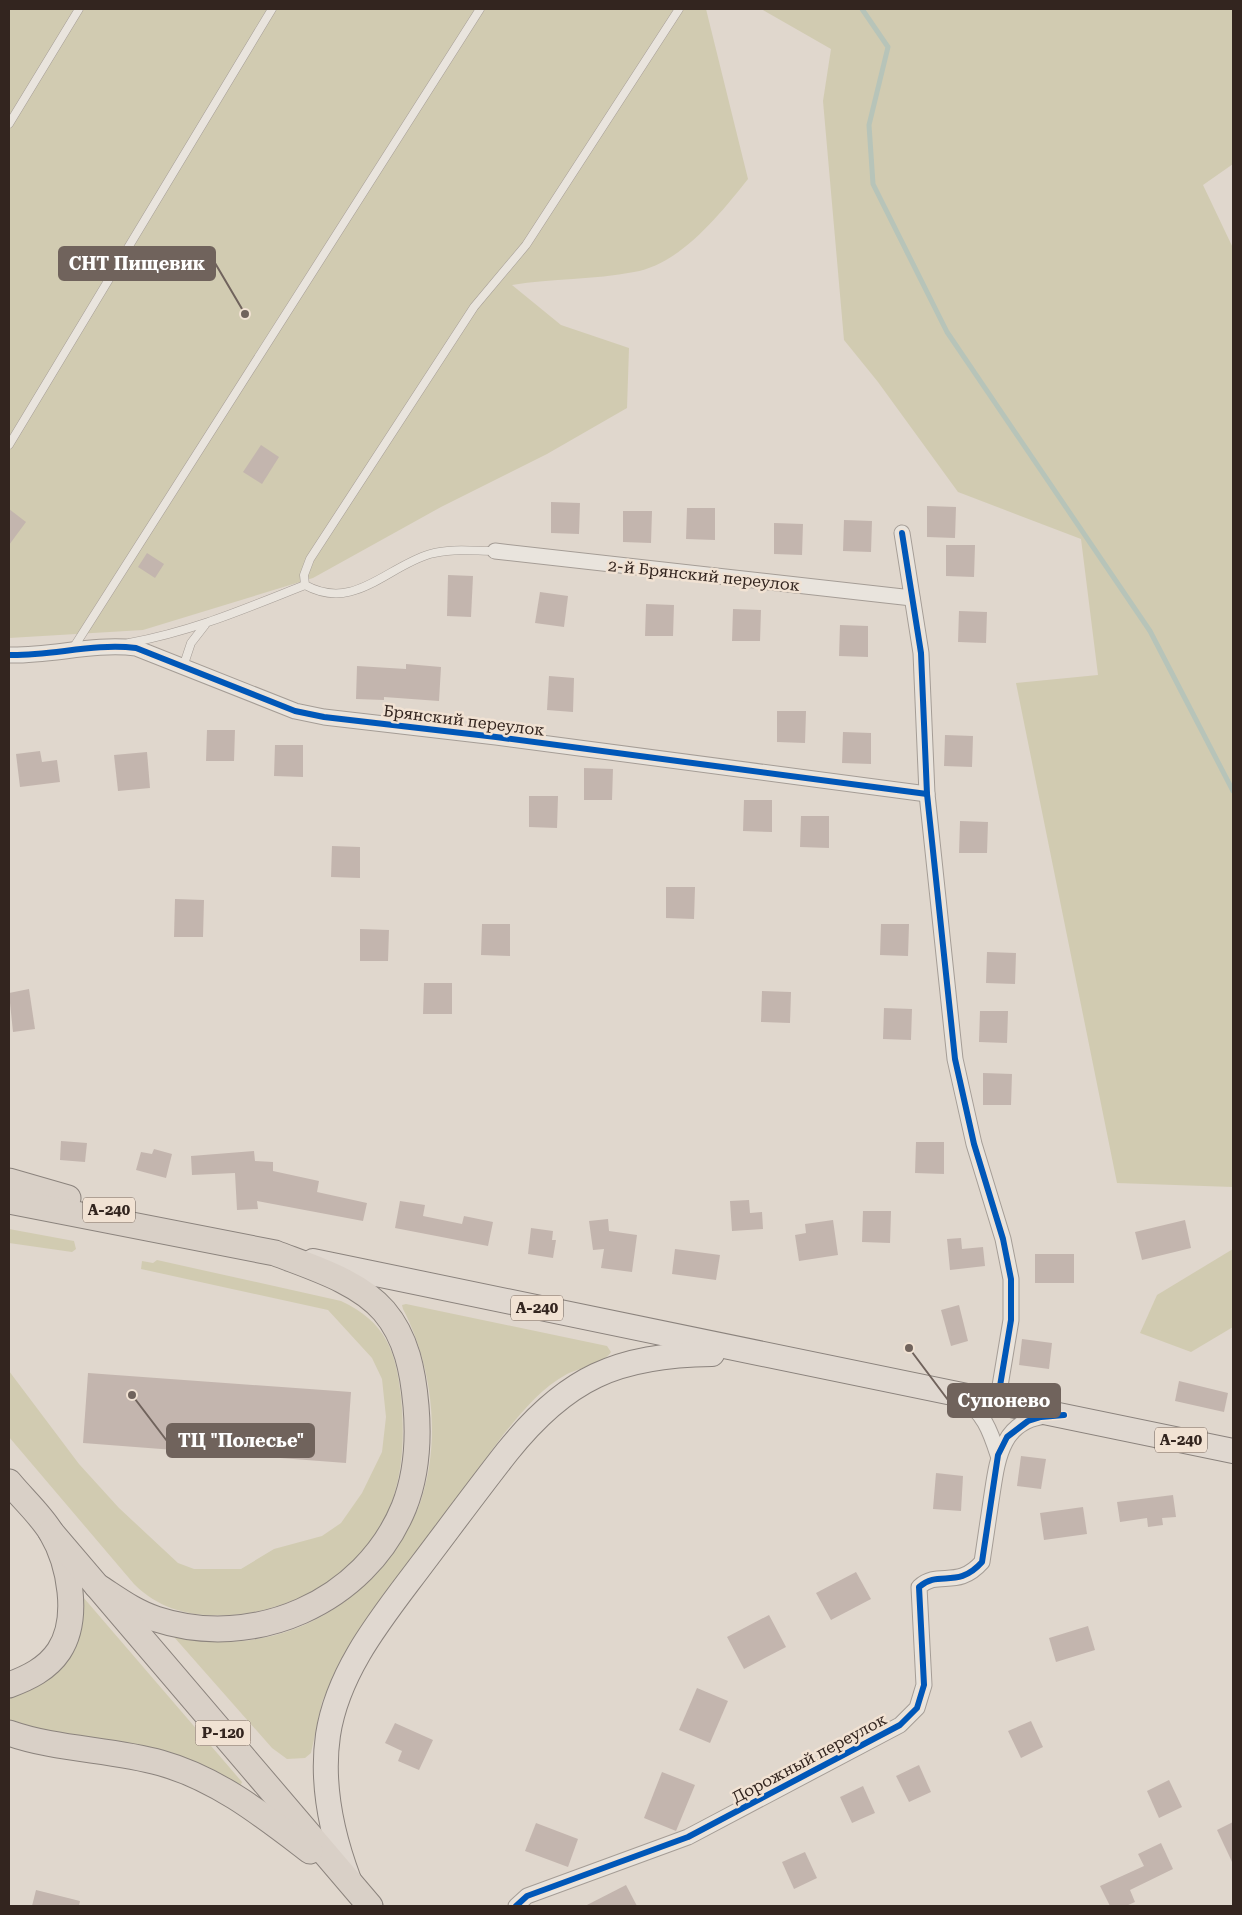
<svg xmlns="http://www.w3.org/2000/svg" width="1242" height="1915" font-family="'Roboto Serif',serif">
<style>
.green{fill:#d1cbb1}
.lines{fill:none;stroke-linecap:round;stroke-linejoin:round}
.stream{stroke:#b7c4b9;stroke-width:5}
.building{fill:#c3b5ae}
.service-casing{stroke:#a59d96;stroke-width:9}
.minor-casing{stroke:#a59d96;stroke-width:17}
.primary-casing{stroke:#8b837d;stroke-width:26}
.trunk-casing{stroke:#8b837d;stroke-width:27}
.service{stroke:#e9e4dd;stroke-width:8}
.minor{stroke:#e9e4dd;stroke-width:15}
.primary{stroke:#e0d8d0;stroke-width:24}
.trunk{stroke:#d9d0c7;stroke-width:25}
.cycleway-casing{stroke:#f1e2d3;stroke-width:9}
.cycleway{stroke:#0057b8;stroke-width:6}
.labels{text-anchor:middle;stroke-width:5;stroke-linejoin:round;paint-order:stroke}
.shield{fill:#f1e2d3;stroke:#6c5e55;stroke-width:1}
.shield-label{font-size:15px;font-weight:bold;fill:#33251f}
.street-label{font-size:16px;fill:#33251f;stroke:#f1e2d3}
.leader{fill:none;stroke:#70635c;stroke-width:2}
.callout-dot{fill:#70635c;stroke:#f1e2d3;stroke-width:2}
.callout{fill:#70635c;stroke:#70635c;stroke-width:2}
.callout-label{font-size:18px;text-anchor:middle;font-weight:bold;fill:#fff}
</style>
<rect width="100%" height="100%" fill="#e0d7cd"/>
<!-- green -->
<g class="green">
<path d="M9,9h697l42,170c-28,35 -67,85 -114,93 -40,8 -82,6 -122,13l49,40 68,23 -2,60 -80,46 -106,53 -128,71 -170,52 -134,8z"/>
<path d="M761,9h472v155l-30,21 30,63v939l-116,-4 -101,-500 82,-8 -17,-136 -123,-47 -80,-110 -34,-42 -21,-239 8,-52z"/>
<path d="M9,1229l65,12 2,8 -4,3 -63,-9z"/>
<path d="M1233,1249v78l-42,25 -51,-19 17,-38z"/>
<path d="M157,1260l184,41c45,21 55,50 60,96 3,33 3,66 -7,98 -21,71 -95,117 -166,120 -36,2 -68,-5 -94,-31l-125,-147v-66l70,93 40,44 59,55 16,6h47l33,-20 48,-13 19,-13 21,-30 20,-41 4,-35 -4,-38 -10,-21 -44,-48 -187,-41 1,-8 11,2z"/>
<path d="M406,1304l201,42 4,6c-5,10 -33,17 -44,22 -26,14 -46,39 -64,61l-146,199 -17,27 -18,41 -11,51 -6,5 -18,1 -15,-11 -98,-111c88,18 171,-14 221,-89 11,-16 22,-33 27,-51 19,-60 10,-132 -19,-188l-1,-4z"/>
<path d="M83,1597l159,185 -2,5 -182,-53 -49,-11v-26c46,-30 77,-36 74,-100z"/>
</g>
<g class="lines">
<!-- stream -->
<path class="stream" d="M862,9l26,38 -19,78 4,59 74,148 203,299 83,160"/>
</g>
<!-- building -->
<g class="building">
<path d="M261,445l18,12 -17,27 -19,-12z"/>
<path d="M551,502l29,1 -1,31 -28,-1z"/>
<path d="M927,506l29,1 -1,31 -28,-1z"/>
<path d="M687,508h28v32l-29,-1z"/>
<path d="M9,509l17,13 -17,23z"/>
<path d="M623,511h29l-1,32 -28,-1z"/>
<path d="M844,520l28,1 -1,31 -28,-1z"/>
<path d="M774,523l29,1 -1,31 -28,-1z"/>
<path d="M946,545h29l-1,32 -28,-1z"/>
<path d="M147,553l17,11 -9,14 -17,-11z"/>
<path d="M448,575l25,1 -2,41 -24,-1z"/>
<path d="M540,592l28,4 -4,31 -29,-4z"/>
<path d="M646,604l28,1 -1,31h-28z"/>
<path d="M733,609l28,1 -1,31h-28z"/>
<path d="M959,611l28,1 -1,31 -28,-1z"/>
<path d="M840,625l28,1v31l-29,-1z"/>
<path d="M406,664l35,3 -2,34 -55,-4v3l-28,-1 1,-33 49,3z"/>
<path d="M549,676l25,2 -1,34 -26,-2z"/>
<path d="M777,711h29l-1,32 -28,-1z"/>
<path d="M207,730h28l-1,31h-28z"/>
<path d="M843,732l28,1v31l-29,-1z"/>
<path d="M945,735l28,1 -1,31 -28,-1z"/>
<path d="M275,745h28v32l-29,-1z"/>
<path d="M40,751l2,11 15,-2 3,22 -40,5 -4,-33z"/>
<path d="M147,752l3,36 -32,3 -4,-36z"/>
<path d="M584,768l29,1 -1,31h-28z"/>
<path d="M529,796h29l-1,32 -28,-1z"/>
<path d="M744,800h28v32l-29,-1z"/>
<path d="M801,816h28v32l-29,-1z"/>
<path d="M960,821l28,1 -1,31h-28z"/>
<path d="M332,846l28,1v31l-29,-1z"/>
<path d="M666,887h29l-1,32 -28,-1z"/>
<path d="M175,899l29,1 -1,37h-29z"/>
<path d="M482,924h28v32l-29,-1z"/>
<path d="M881,924h28l-1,32 -28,-1z"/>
<path d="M360,929l29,1 -1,31h-28z"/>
<path d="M987,952l29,1 -1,31 -29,-1z"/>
<path d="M424,983h28v31h-29z"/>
<path d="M29,989l6,40 -22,3 -4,-39z"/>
<path d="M762,991l29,1 -1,31 -29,-1z"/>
<path d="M884,1008l28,1 -1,31 -28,-1z"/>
<path d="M980,1011h28l-1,32 -28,-1z"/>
<path d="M983,1073l29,1 -1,31h-28z"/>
<path d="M61,1141l26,2 -2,19 -25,-2z"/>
<path d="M916,1142h28v32l-29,-1z"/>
<path d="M154,1149l18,5 -6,24 -30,-8 5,-18 11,2z"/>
<path d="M254,1151l1,10 18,1v9l46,10 -2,11 50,11 -4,18 -106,-20 1,8 -21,1 -2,-37 -43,2 -1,-19z"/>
<path d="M749,1200l1,13 12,-1 1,17 -31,2 -2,-30z"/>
<path d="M400,1201l25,4 -2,11 39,8 2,-8 29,6 -5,24 -93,-18z"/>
<path d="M863,1211h28l-1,32 -28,-1z"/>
<path d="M608,1219l1,12 28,4 -5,37 -31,-4 3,-19 -11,1 -4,-29z"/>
<path d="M833,1220l5,35 -39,6 -4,-26 11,-2 -1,-9z"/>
<path d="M1185,1220l6,28 -49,12 -7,-28z"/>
<path d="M531,1228l22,3 -1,9h4l-3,18 -25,-4z"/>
<path d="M961,1238l1,11 21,-2 2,19 -35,4 -3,-31z"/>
<path d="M675,1249l45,6 -4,25 -44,-6z"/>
<rect x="1035" y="1254" width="39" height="29"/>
<path d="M959,1305l9,36 -17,5 -10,-36z"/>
<path d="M1022,1339l30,4 -3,26 -30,-4z"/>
<path d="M88,1373l263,19 -5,71 -263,-20z"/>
<path d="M1179,1381l49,12 -4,19 -49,-11z"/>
<path d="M1021,1456l25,3 -5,30 -24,-3z"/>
<path d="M936,1473l27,3 -2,35 -28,-2z"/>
<path d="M1173,1495l3,22 -14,1 1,7 -15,2 -1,-9 -27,4 -3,-20z"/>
<path d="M1083,1507l4,27 -43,6 -4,-27z"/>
<path d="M856,1572l15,27 -40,21 -15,-27z"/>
<path d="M769,1615l17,32 -42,22 -17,-32z"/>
<path d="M1088,1626l7,24 -39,12 -7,-24z"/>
<path d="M697,1688l31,13 -18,42 -31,-13z"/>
<path d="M1031,1721l12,26 -22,11 -13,-27z"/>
<path d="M395,1723l38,17 -14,30 -21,-9 4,-10 -17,-8z"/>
<path d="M919,1765l12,27 -22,10 -13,-26z"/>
<path d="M662,1772l33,13 -19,46 -32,-13z"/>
<path d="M1169,1780l13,27 -23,11 -12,-27z"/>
<path d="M863,1786l12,27 -23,10 -12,-26z"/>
<path d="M1233,1822v42l-16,-34z"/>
<path d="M536,1823l42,16 -10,28 -43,-16z"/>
<path d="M1161,1843l12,26 -43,21 5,12 -9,4h-16l-10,-20 44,-20 -6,-12z"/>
<path d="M805,1852l12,26 -23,11 -12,-27z"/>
<path d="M626,1885l11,21h-52z"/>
<path d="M36,1890l44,11 -1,5h-47z"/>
</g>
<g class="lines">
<!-- service casing -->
<g class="service-casing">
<g id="service">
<path d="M9,124l70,-115"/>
<path d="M9,445l263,-436"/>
<path d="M495,551c-22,0 -44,-3 -65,3 -44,13 -76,58 -125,31l-1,-10 6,-16 164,-252 52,-62 153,-236"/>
<path d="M129,643c65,-12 115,-34 176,-58"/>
<path d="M72,650l408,-641"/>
<path d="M183,667l8,-24 14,-18"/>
</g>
</g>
<!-- minor casing -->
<g class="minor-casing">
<g id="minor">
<path d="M902,533l19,120 6,141 28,265 19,85 29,95 8,40v41l-14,84"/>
<path d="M495,551l417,47"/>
<path d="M9,655c43,1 84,-12 127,-7l159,63 29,6 172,20 431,57"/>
<path d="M960,1399c23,10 31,34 38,56"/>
<path d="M516,1906l11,-10 161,-59 212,-112 17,-17 7,-23 -5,-98c20,-18 38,3 63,-25 3,-21 6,-41 9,-61 6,-37 8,-81 56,-85"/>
</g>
</g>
<!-- primary casing -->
<g class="primary-casing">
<g id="primary">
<path d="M313,1261l920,190"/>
<path d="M349,1880c-17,-45 -28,-97 -21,-145 10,-66 56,-120 94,-171 28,-37 56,-75 85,-112 59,-74 110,-97 205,-98"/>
</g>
</g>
<!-- trunk casing -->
<g class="trunk-casing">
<g id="trunk">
<path d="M9,1181l59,17"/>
<path d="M9,1201l266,52c36,14 83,28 109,58 23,27 29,61 32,95 3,35 1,68 -12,101 -39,96 -151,144 -248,112 -22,-7 -40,-21 -59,-33"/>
<path d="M9,1482c13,16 31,32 42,50 19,32 29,87 8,119 -12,18 -31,27 -50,34"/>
<path d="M51,1532l319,374"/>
<path d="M9,1733c48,17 102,16 152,30 57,16 103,53 149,88"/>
</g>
</g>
<!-- service -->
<use href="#service" class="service"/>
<!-- minor -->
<use href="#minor" class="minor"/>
<!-- primary -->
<use href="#primary" class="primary"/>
<!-- trunk -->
<use href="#trunk" class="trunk"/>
<!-- cycleway casing -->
<g class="cycleway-casing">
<g id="cycleway">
<path d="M902,533l19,120 6,141 28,265 19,85 29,95 8,40v41l-14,84"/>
<path d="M9,655c43,1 84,-12 127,-7l159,63 29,6 172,20 431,57"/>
<path d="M516,1906l11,-10 161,-59 212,-112 17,-17 7,-23 -5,-98c20,-18 38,3 63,-25l16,-107 9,-18 21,-16 13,-4 23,-2"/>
</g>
</g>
<!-- cycleway -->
<use href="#cycleway" class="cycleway"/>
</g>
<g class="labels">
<!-- shield labels -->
<g class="shield">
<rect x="83" y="1197.5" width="52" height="25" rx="4"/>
<rect x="511" y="1295.5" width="52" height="25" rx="4"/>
<rect x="1155" y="1427.5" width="52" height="25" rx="4"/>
<rect x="195.5" y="1720.5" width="55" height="25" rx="4"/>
</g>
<g class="shield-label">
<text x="109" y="1215">А-240</text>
<text x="537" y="1313">А-240</text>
<text x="1181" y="1445">А-240</text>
<text x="223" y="1738">Р-120</text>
</g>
<!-- street labels -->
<g class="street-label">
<text transform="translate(704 575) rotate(6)" y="6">2-й Брянский переулок</text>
<text transform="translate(464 720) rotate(7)" y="6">Брянский переулок</text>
<text transform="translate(809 1758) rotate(-28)" y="6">Дорожный переулок</text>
</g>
</g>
<!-- callouts -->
<path class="leader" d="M245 314L215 263M909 1348L948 1400M132 1395L167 1441"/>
<g class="callout-dot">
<circle cx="245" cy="314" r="5"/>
<circle cx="909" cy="1348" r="5"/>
<circle cx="132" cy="1395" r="5"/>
</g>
<g class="callout">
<rect x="59" y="247" width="156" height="33" rx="5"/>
<rect x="948" y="1384" width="112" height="33" rx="5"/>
<rect x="167" y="1424" width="147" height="33" rx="5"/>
</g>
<g class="callout-label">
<text x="137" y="270">СНТ Пищевик</text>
<text x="1004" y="1407">Супонево</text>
<text x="241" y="1447">ТЦ "Полесье"</text>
</g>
<!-- border -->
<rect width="1242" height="1915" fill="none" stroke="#33251f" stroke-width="20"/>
</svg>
